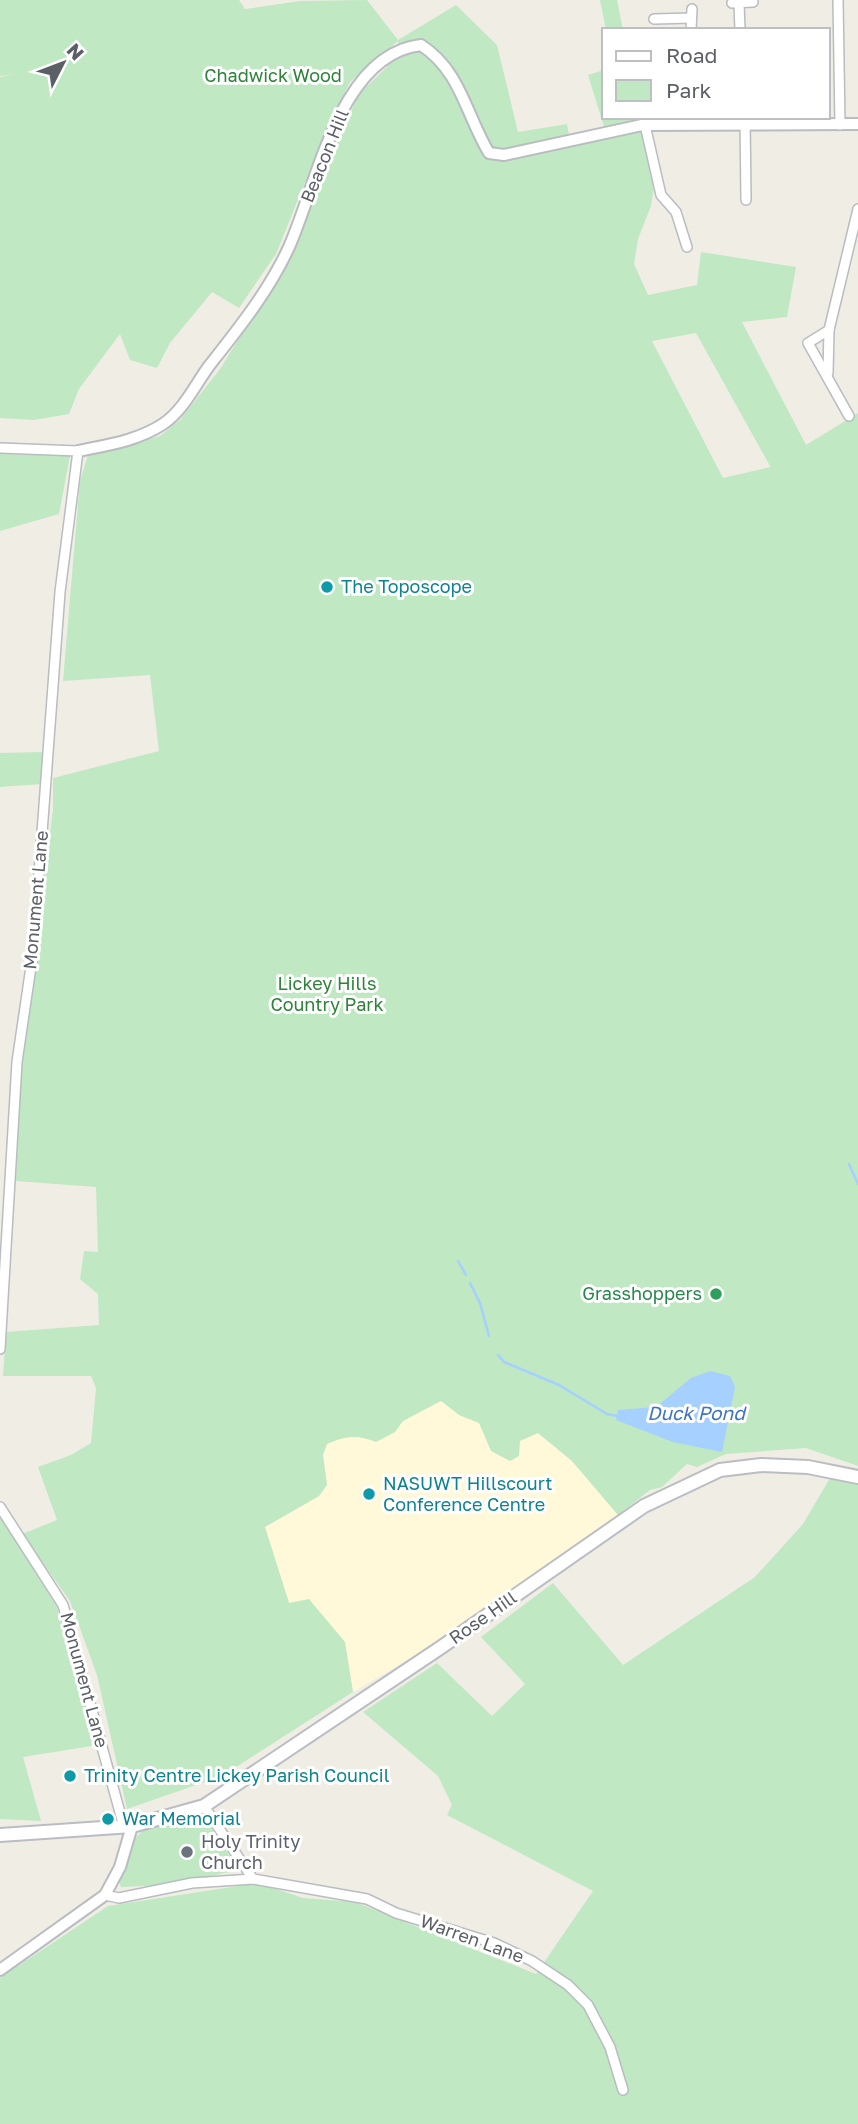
<svg xmlns="http://www.w3.org/2000/svg" width="858" height="2124" font-family="'Golos Text',sans-serif">
<style>
.commercial{fill:#fff9da}
.green{fill:#bfe8c3;fill-rule:evenodd}
.water{fill:#a5d0ff}
.lines{fill:none;stroke-linecap:round;stroke-linejoin:round}
.stream{stroke:#a5d0ff;stroke-width:2.5}
.minor-casing{stroke:#b9bcc1;stroke-width:12}
.tertiary-casing{stroke:#b9bcc1;stroke-width:14}
.secondary-casing{stroke:#babdc3;stroke-width:16}
.minor{stroke:#fff;stroke-width:9}
.tertiary{stroke:#fff;stroke-width:10}
.secondary{stroke:#fff;stroke-width:12}
.culture-dot{fill:#0f9aa8;stroke:#fff;stroke-width:2.5}
.leisure-dot{fill:#2e9e5b;stroke:#fff;stroke-width:2.5}
.worship-dot{fill:#6b7280;stroke:#fff;stroke-width:2.5}
.labels{text-anchor:middle;stroke-width:6;stroke-linejoin:round;paint-order:stroke}
.park-label{font-size:18px;fill:#2f823a;stroke:#fff}
.street-label{font-size:18px;fill:#5c6066;stroke:#fff}
.culture-label{font-size:18px;fill:#0d838f;stroke:#fff;text-anchor:start}
.leisure-label{font-size:18px;fill:#27864d;stroke:#fff;text-anchor:end}
.worship-label{font-size:18px;fill:#5b616d;stroke:#fff;text-anchor:start}
.water-label{font-size:19px;font-style:italic;fill:#3e73c1;stroke:#fff}
</style>
<rect width="100%" height="100%" fill="#f0eee4"/>
<!-- commercial -->
<path class="commercial" d="M456,1376l82,57 34,28 46,54 -193,135 -72,42 -9,-50 -55,-39 -24,-76 54,-31 8,-11 -4,-30 4,-13z"/>
<!-- green -->
<g class="green">
<path d="M0,0h239l6,9 55,-8 67,-1 31,40 58,-35 41,40 21,87 49,-8 3,17 78,-11 9,39 -6,37 -13,33 -4,25 14,31 49,-10 4,-33 95,15 -9,50 -45,5 64,123 52,-32v1053l-52,-18 -80,6 -29,13 -10,-3 -25,23 -12,3 -32,25 -46,-54 -34,-28 -18,8 -1,15 -9,5 -19,-10 -12,-28 -20,-8 -18,-14 -38,20 -8,11 -19,10c-20,-8 -30,-6 -49,2l-4,11 4,30 -8,11 -54,31 24,76 20,-4 36,43 8,50 -131,84 -95,33 -30,-134 -27,-74 -48,-67 35,-14 -19,-53 33,-12 20,-12 5,-55 -5,-12h-88l3,-44 93,-7 -1,-31 -18,-15 4,-28 14,1 -2,-65 -80,-6 5,-116 32,-256v-31l106,-27 -9,-76 -87,6 17,-200 8,-26 72,-19 20,-16 40,-51 69,-111 69,-163 42,-41 -2,-13 -48,41 -22,44 -52,128 -37,54 -27,-16 -42,51 -13,25 -27,-8 -10,-26 -41,55 -10,25 -35,6 -34,-2v-341l13,-3 -13,2zM696,333l74,133v1l-47,11 -71,-137z"/>
<path d="M600,0h17l6,30h-17z"/>
<path d="M604,70v47l49,3 -48,10 -17,-55z"/>
<path d="M0,454l70,2 -11,58 -59,17z"/>
<path d="M43,752l-1,32 -42,3v-34z"/>
<path d="M830,1478l28,3v643h-858v-146l108,-72 150,-23 45,15 52,4 181,72 57,-83 -146,-76 5,-10 -14,-29 -75,-64 74,-49 55,53 33,-32 -44,-47 72,-54 70,82 132,-88 48,-53z"/>
<path d="M0,1514l57,93 41,138 -75,12 18,64 -41,-2z"/>
<path d="M200,1811l39,59 -71,15 -47,2 -2,-5 15,-43 8,-8z"/>
</g>
<!-- water -->
<path class="water" d="M710,1371l20,5 5,11 -13,65 -49,-10 -57,-22 2,-10 38,-3 35,-29z"/>
<g class="lines">
<!-- stream -->
<g class="stream">
<path d="M849,1164l9,20"/>
<path d="M458,1261l8,14"/>
<path d="M470,1283l10,20 9,33"/>
<path d="M498,1355l6,7 55,23 48,29 10,2"/>
</g>
<!-- minor casing -->
<g class="minor-casing">
<g id="minor">
<path d="M838,0l2,125"/>
<path d="M732,3l21,-1"/>
<path d="M739,4l1,26"/>
<path d="M654,19l37,-1"/>
<path d="M691,30l1,-21"/>
<path d="M745,117l1,83"/>
<path d="M645,125l16,70 15,17 11,35"/>
<path d="M828,373l1,-43"/>
<path d="M849,416l-41,-73 21,-13 29,-121"/>
<path d="M0,448l78,3 -18,141 -27,361 -16,109 -17,287"/>
<path d="M0,1507l63,98 61,222"/>
<path d="M204,1806l49,73 114,20 29,14 98,30 38,18 36,24 20,20 22,42 13,43"/>
<path d="M105,1895l14,3 73,-15 61,-4"/>
</g>
</g>
<!-- tertiary casing -->
<g class="tertiary-casing">
<g id="tertiary">
<path d="M78,451c29,-6 59,-10 85,-27 20,-13 32,-39 46,-58 29,-37 60,-75 80,-119 28,-62 50,-193 132,-202 40,26 45,70 68,108l15,2 138,-30 216,-1"/>
<path d="M0,1970l105,-75 15,-28 12,-41"/>
</g>
</g>
<!-- secondary casing -->
<g class="secondary-casing">
<path id="secondary" d="M0,1835l132,-9 72,-20 236,-158 204,-142 76,-36 41,-5 47,2 50,10"/>
</g>
<!-- minor -->
<use href="#minor" class="minor"/>
<!-- tertiary -->
<use href="#tertiary" class="tertiary"/>
<!-- secondary -->
<use href="#secondary" class="secondary"/>
</g>
<!-- markers -->
<g class="culture-dot">
<circle cx="327" cy="587" r="7"/>
<circle cx="369" cy="1494" r="7"/>
<circle cx="70" cy="1776" r="7"/>
<circle cx="108" cy="1819" r="7"/>
</g>
<circle class="leisure-dot" cx="716" cy="1294" r="7"/>
<circle class="worship-dot" cx="187" cy="1852" r="7"/>
<g class="labels">
<!-- park labels -->
<g class="park-label">
<text x="273" y="82">Chadwick Wood</text>
<text x="327" y="990">Lickey Hills<tspan x="327" dy="21">Country Park</tspan></text>
</g>
<!-- street labels -->
<g class="street-label">
<text transform="translate(325 156) rotate(-68)" y="6">Beacon Hill</text>
<text transform="translate(36 900) rotate(-85)" y="6">Monument Lane</text>
<text transform="translate(483 1618) rotate(-35)" y="6">Rose Hill</text>
<text transform="translate(84 1680) rotate(75)" y="6">Monument Lane</text>
<text transform="translate(472 1939) rotate(20)" y="6">Warren Lane</text>
</g>
<!-- culture labels -->
<g class="culture-label">
<text x="341" y="593">The Toposcope</text>
<text x="383" y="1490">NASUWT Hillscourt<tspan x="383" dy="21">Conference Centre</tspan></text>
<text x="84" y="1782">Trinity Centre Lickey Parish Council</text>
<text x="122" y="1825">War Memorial</text>
</g>
<!-- leisure labels -->
<g class="leisure-label">
<text x="702" y="1300">Grasshoppers</text>
</g>
<!-- worship labels -->
<g class="worship-label">
<text x="201" y="1848">Holy Trinity<tspan x="201" dy="21">Church</tspan></text>
</g>
<!-- water labels -->
<g class="water-label">
<text x="696" y="1420">Duck Pond</text>
</g>
</g>
<!-- legend -->
<rect x="602" y="28" width="228" height="91" fill="#ffffff" stroke="#bebfc2" stroke-width="2"/>
<rect x="616" y="51" width="35" height="10" fill="#ffffff" stroke="#bebfc2" stroke-width="2"/>
<text x="666" y="63" font-size="21" fill="#5c6066">Road</text>
<rect x="616" y="80" width="35" height="21" fill="#bfe8c3" stroke="#bebfc2" stroke-width="2"/>
<text x="666" y="98" font-size="21" fill="#5c6066">Park</text>
<!-- north arrow -->
<g transform="translate(63 63) rotate(48)" stroke="#ffffff" stroke-width="5" paint-order="stroke">
<path d="M0-5L12 26L0 18L-12 26Z" fill="#5c6066"/>
<text y="-10" font-size="19" font-weight="bold" text-anchor="middle" fill="#5c6066">N</text>
</g>
</svg>
